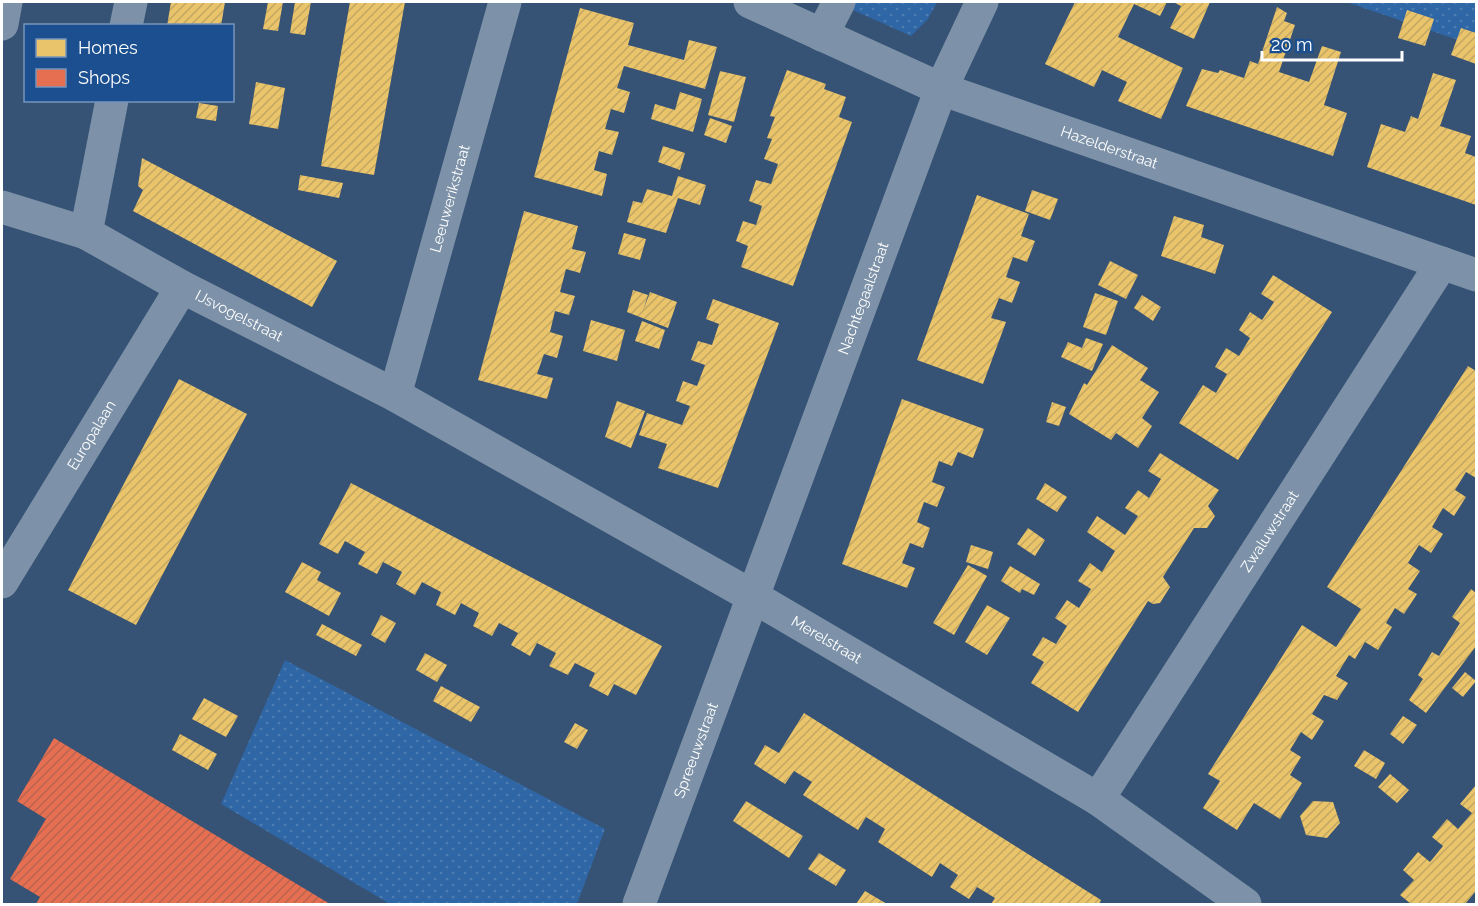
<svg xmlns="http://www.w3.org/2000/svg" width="1478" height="906" font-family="Raleway,sans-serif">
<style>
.grass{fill:url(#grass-dots)}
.homes{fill:url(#homes-hatch)}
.shops{fill:url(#shops-hatch)}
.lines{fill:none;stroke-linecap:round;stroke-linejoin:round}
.minor{stroke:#7d92a8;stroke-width:33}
.tertiary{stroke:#7d92a8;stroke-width:33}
.labels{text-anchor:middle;stroke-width:6;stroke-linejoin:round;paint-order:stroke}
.street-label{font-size:15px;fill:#fff;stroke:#1b4f8f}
</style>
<defs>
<pattern id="grass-dots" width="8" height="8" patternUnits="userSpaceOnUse" patternTransform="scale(1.5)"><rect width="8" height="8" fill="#2f66a5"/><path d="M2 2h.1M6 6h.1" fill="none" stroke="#4e7db2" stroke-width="1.8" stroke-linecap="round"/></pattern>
<pattern id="homes-hatch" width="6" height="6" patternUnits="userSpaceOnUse" patternTransform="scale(1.5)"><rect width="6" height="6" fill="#e9c46a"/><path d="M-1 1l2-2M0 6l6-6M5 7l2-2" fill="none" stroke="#c2a662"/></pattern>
<pattern id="shops-hatch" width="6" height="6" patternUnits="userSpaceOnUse" patternTransform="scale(1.5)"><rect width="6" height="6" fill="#e76f51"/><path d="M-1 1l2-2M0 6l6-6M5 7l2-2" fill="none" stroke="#b86450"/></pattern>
</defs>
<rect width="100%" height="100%" fill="#365274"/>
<!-- grass -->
<g class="grass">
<path d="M849,2h88l-9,17 -17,17 -65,-29z"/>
<path d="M1346,2h130v44z"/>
<path d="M285,660l320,169 -28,75h-187l-169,-100z"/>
</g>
<!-- homes -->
<g class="homes">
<path d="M171,2h54l-4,24h-54z"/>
<path d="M268,2h15l-5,29 -15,-2z"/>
<path d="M295,2h16l-6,33 -15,-2z"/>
<path d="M350,2h55l-31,173 -53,-9z"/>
<path d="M1075,2h92l-7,14 -26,-12 -16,33 65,31 -22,51 -43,-18 9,-19 -25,-12 -8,17 -49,-23z"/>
<path d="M1173,2h37l-16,37 -24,-11 11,-22z"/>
<path d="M1277,7l10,6 -3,8 11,4 -16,47 30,10 13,-36 19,6 -17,53 23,8 -14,43 -147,-50 16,-37 16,4 2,-3 24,8 6,-17 8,3z"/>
<path d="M580,8l54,15 -6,22 56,15 5,-20 28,7 -12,42 -81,-23 -7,22 13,4 -6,21 -13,-4 -6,20 14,3 -7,23 -13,-4 -5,19 13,4 -5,22 -68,-19z"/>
<path d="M1407,10l27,9 -9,27 -27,-8z"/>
<path d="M1461,28l15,5v31l-25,-9z"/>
<path d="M787,70l39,14 -2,5 22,8 -7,20 13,5 -59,164 -52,-19 7,-21 -12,-5 7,-20 13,4 6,-19 -13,-5 7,-21 15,4 7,-20 -14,-5 8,-20 -5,-1 8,-21 -5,-1z"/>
<path d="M720,71l26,6 -12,45 -26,-7z"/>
<path d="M1433,73l23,7 -16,46 31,10 -6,17 11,4v48l-109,-38 14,-43 24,8 6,-16 7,3z"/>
<path d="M256,82l29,6 -7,41 -29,-5z"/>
<path d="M680,92l22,7 -9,33 -42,-13 4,-15 20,6z"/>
<path d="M199,103l19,3 -2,15 -20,-3z"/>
<path d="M710,118l22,8 -6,17 -22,-8z"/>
<path d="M663,146l22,7 -5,17 -22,-8z"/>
<path d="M142,158l195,103 -25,46 -179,-96 10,-21 -5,-4z"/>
<path d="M300,175l43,8 -4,15 -41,-8z"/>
<path d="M678,176l28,9 -6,20 -22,-7 -12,35 -39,-11 6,-21 9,2 5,-14 25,7z"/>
<path d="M1032,190l26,9 -8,21 -25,-9z"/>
<path d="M977,195l52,19 -8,22 14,5 -8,21 -14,-5 -7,20 14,5 -8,21 -13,-5 -8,20 15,4 -23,62 -66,-24z"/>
<path d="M524,211l54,15 -6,23 14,3 -6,21 -14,-4 -6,23 15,4 -6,19 -14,-4 -5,21 13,4 -6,22 -13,-4 -7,20 16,4 -6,21 -69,-19z"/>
<path d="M1174,216l30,9 -3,12 23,8 -9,29 -54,-18z"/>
<path d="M624,233l22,6 -6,21 -22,-6z"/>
<path d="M1110,261l28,14 -12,24 -28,-14z"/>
<path d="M1273,275l59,37 -94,148 -59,-37 24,-38 13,8 11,-19 -12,-7 11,-19 13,8 11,-18 -11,-8 11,-18 12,8 12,-18 -13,-8z"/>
<path d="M633,290l15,5 -5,16 7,-19 27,10 -9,26 -41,-16z"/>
<path d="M1095,293l23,8 -12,34 -23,-8z"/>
<path d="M1142,295l19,12 -8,14 -19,-13z"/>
<path d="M713,299l66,24 -61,165 -60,-20 9,-24 -28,-9 8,-22 35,12 8,-19 -14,-5 7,-20 14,5 8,-21 -14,-5 7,-19 14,4 7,-21 -13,-5z"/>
<path d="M591,320l34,10 -8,31 -34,-10z"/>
<path d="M642,321l23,9 -6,19 -24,-8z"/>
<path d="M1086,338l17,6 -11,27 -31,-14 7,-15 14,6z"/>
<path d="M1112,345l36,23 -8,12 19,12 -17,26 10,8 -14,22 -22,-15 -5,7 -42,-26 15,-31 3,2z"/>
<path d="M1468,366l8,5v107l-10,-6 -11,18 11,7 -12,19 -11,-8 -11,19 11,7 -12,19 -12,-8 -11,18 12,8 -12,18 9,5 -13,20 -9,-6 -9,15 6,4 -14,23 -13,-8 -10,17 -6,-4 -13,21 12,7 -11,17 -13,-5 -12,19 12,7 -12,19 -11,-8 -11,18 11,7 -11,18 12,8 -22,36 -26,-16 -17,27 -34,-22 17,-27 -12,-7 94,-149 34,22 25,-38 -34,-22z"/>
<path d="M179,379l68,35 -111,211 -68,-35z"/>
<path d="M902,399l82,30 -11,29 -15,-6 -6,14 -13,-5 -7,21 13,5 -8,20 -13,-5 -7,20 13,6 -7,20 -13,-5 -8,20 13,5 -8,20 -65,-24z"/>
<path d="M617,401l28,10 -14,37 -26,-11z"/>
<path d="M1052,402l14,5 -7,19 -13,-4z"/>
<path d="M1160,453l59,37 -11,16 7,10 -8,12h-13l-31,49 7,10 -10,16 -7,1 -5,-3 -70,111 -47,-29 13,-21 -12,-7 11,-18 13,7 11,-18 -12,-8 12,-18 12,8 12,-19 -13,-8 12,-18 12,9 13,-21 -28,-19 10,-16 28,19 13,-19 -13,-8 13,-18 11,8 12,-19 -13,-8z"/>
<path d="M351,483l311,163 -26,49 -22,-11 -6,12 -19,-10 6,-13 -20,-10 -7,12 -19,-9 7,-13 -19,-10 -7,13 -19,-11 7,-12 -19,-10 -7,13 -19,-10 6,-13 -18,-10 -6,12 -19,-10 5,-13 -19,-10 -7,13 -19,-11 6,-12 -19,-10 -6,12 -19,-10 7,-12 -20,-11 -7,13 -19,-10z"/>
<path d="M1045,483l22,14 -10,15 -21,-13z"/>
<path d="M1028,528l17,12 -10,16 -18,-12z"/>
<path d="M971,545l22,7 -5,17 -22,-7z"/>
<path d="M302,562l19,10 -4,8 24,13 -12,23 -44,-24z"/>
<path d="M968,565l19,11 -33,59 -21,-12z"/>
<path d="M1010,566l30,18 -6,11 -12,-6 -2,4 -19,-12z"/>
<path d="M1471,589l5,4v53l-50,67 -17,-13 14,-21 -5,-4 14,-23 7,4 21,-33 -8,-6z"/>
<path d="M987,605l23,13 -23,37 -22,-13z"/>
<path d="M381,615l15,8 -11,20 -14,-8z"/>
<path d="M322,624l40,21 -6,11 -40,-21z"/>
<path d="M425,653l22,12 -10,17 -21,-12z"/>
<path d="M1465,672l11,9 -13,16 -11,-9z"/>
<path d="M441,686l39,21 -9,15 -38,-21z"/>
<path d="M204,698l34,18 -12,21 -34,-18z"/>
<path d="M804,713l297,187 -2,4h-108l4,-6 -18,-11 -8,12 -19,-12 8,-12 -18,-12 -8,14 -54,-35 7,-13 -19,-12 -8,13 -55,-35 9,-13 -18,-11 -9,13 -31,-20 11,-19 14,8z"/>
<path d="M1403,716l14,9 -14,19 -13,-10z"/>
<path d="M575,723l13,7 -11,19 -13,-7z"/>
<path d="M180,734l37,20 -9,16 -36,-20z"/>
<path d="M1364,750l21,13 -9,16 -22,-13z"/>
<path d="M1390,774l19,16 -12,13 -19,-16z"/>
<path d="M1476,785v106l-11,13h-54l-11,-9 14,-15 -11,-10 15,-18 12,10 13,-16 -11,-9 15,-18 11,10 14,-16 -12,-9z"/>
<path d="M746,801l57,35 -14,22 -56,-37z"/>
<path d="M1313,801l20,1 7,21 -13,15 -21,-3 -6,-19z"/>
<path d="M819,853l27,17 -10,16 -28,-17z"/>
<path d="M865,891l22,13h-31z"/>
</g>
<!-- shops -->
<path class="shops" d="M54,738l276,166h-294l4,-7 -30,-18 36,-60 -29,-18z"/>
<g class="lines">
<!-- minor -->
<g class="minor">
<path id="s1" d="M750,2l191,87 535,186"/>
<path d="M126,26l5,-24"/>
<path d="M822,35l17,-33"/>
<path id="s2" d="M2,207l84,26 96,54 213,108 357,201 346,203 147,105"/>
<path d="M86,233l26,-133"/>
<path id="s3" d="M395,395l110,-393"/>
<path id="s4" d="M2,582l180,-295"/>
<path id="s5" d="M1098,799l344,-536"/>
<path id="s6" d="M639,904l302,-815 41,-87"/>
</g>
<!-- tertiary -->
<path class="tertiary" d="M2,24l4,-22"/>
</g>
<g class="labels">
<!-- street labels -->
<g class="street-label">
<text dy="5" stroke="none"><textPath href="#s1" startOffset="388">Hazelderstraat</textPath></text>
<text dy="5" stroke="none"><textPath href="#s3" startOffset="204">Leeuwerikstraat</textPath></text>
<text dy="5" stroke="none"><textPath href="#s6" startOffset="646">Nachtegaalstraat</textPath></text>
<text dy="5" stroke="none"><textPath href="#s2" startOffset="262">IJsvogelstraat</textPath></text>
<text dy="5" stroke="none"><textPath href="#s4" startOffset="172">Europalaan</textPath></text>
<text dy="5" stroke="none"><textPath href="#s5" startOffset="318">Zwaluwstraat</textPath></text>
<text dy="5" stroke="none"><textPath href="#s2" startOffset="933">Merelstraat</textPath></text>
<text dy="5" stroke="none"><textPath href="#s6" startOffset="164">Spreeuwstraat</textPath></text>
</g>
</g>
<!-- border -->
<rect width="1478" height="906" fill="none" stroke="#ffffff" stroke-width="6"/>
<!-- legend -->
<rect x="24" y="24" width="210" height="78" fill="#1b4f8f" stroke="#7695bc" stroke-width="1.5"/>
<rect x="36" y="39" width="30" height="18" fill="#e9c46a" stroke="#7695bc" stroke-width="1.5"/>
<text x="78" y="54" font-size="18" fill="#ffffff">Homes</text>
<rect x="36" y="69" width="30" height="18" fill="#e76f51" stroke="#7695bc" stroke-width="1.5"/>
<text x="78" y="84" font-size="18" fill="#ffffff">Shops</text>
<!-- scale -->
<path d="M1262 51v9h140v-9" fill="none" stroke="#ffffff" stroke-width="3"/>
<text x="1271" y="51" font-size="18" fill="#ffffff" stroke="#1b4f8f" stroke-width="4.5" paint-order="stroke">20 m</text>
</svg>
